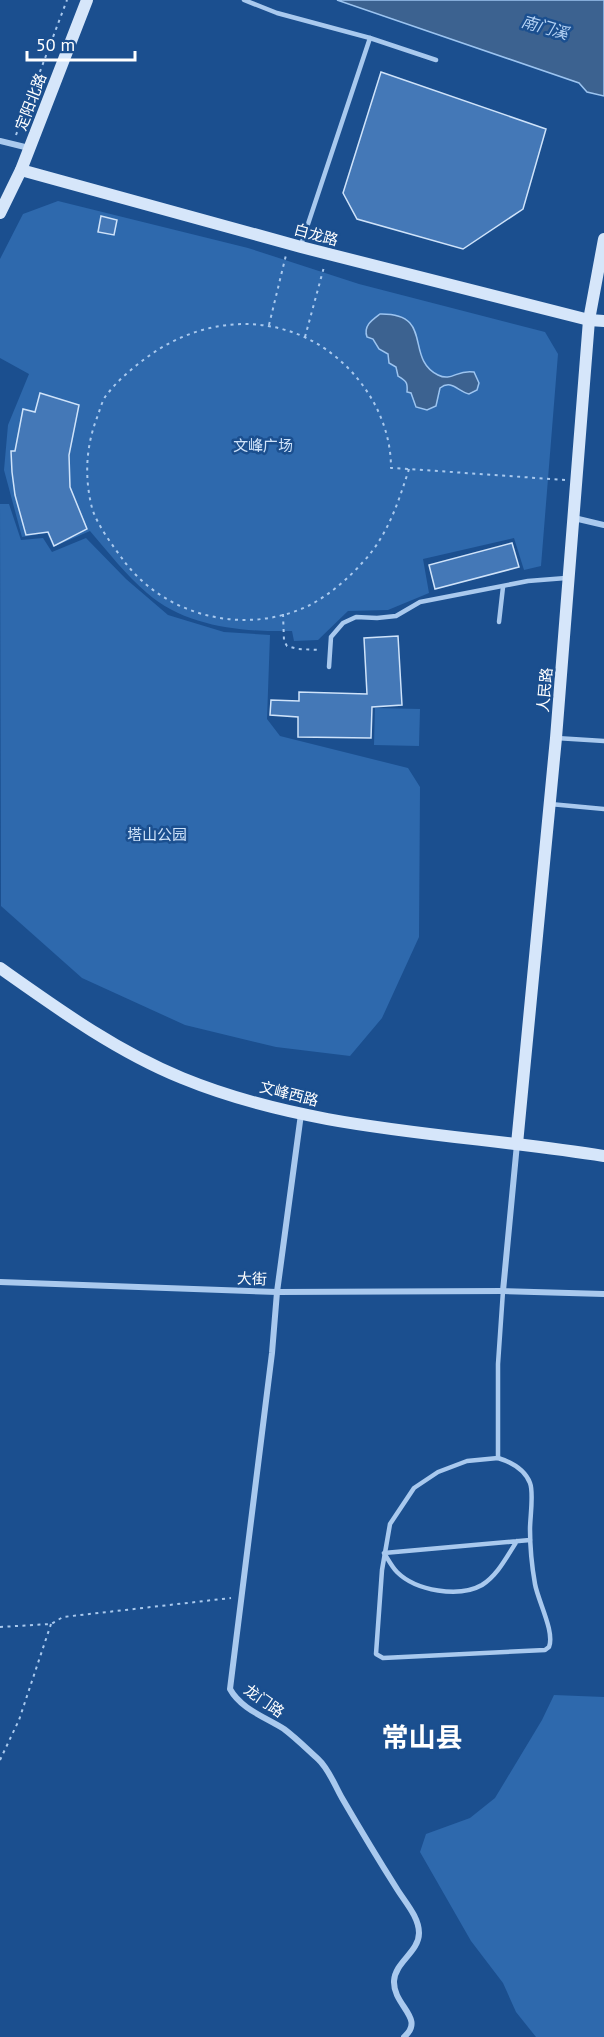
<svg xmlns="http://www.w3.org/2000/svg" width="604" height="2037" font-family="'PT Sans','Noto Sans SC',sans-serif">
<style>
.green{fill:#2e69ad}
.water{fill:#3c6290;stroke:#9cc4f0;stroke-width:1.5}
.building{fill:#4478b7;stroke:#cfe3fa;stroke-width:1.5}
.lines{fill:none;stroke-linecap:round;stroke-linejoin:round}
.path{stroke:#a9c9ee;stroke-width:2;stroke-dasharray:3 4.5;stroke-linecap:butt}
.lane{stroke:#a9c9ee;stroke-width:4.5}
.street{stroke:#a9c9ee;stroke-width:6}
.secondary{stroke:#d6e6fa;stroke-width:12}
.labels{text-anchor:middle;stroke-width:5;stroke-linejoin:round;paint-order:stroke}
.street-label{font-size:15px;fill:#fff;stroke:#1b4f8f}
.park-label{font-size:15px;fill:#cfe3fa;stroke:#1b4f8f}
.water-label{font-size:16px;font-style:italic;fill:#b5d3f5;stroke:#1b4f8f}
.town-label{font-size:27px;font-weight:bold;fill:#fff;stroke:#1b4f8f}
</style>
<rect width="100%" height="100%" fill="#1b4f8f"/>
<!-- green -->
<g class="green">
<path d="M58,201l190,47 111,36 186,48 13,22 -17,212 -17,4 -10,-32 -91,21 6,34 -41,17 -40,1 -30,29 -24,1 -2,-10c-50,1 -106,-4 -145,-38 -21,-18 -39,-41 -57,-62l-37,16 -6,-14 -25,4 -18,-67 4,-45 21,-51 -29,-16v-99l23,-45z"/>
<path d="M0,504h9l12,36 22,-2 9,14 34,-14 40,41 42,36 56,17 46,3 -3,84 13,17 128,32 12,19 -1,150 -37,81 -32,38 -74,-9 -91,-22 -103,-47 -81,-72z"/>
<path d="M375,708l45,1 -1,37 -45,-1z"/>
<path d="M554,1695l50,2v340h-68l-20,-25 -13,-29 -32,-42 -51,-89 6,-18 44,-16 25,-20 47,-78z"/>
</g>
<!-- water -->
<g class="water">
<path d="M337,0h267v96l-17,-4 -8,-9z"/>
<path d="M380,314c55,-1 24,44 58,61 14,7 19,-6 36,-3l5,11 -2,7 -8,4c-11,-2 -17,-15 -29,-6l-4,18 -9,4 -11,-3 -5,-14 -4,-1c1,-10 -1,-11 -9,-16l-2,-9 -7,-4 -1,-9 -9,-5 -6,-10 -6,-2c-4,-11 5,-17 13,-23z"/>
</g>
<!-- building -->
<g class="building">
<path d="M381,72l165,57 -23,80 -60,40 -106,-30 -14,-26z"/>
<path d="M101,216l16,4 -3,15 -16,-3z"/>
<path d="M40,393l39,12 -10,50 1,32 17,42 -33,17 -6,-14 -22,3 -11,-40 -3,-23 -1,-21h4l8,-42 12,3z"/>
<path d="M512,543l7,24 -84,22 -6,-24z"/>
<path d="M398,636l4,69 -30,2 -1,31 -73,-1v-20l-28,-2 1,-15 28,1v-9l68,2 -3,-56z"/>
</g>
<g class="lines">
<!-- path -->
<g class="path">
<path d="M16,135l51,-135"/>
<path d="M269,325l17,-70"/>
<path d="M305,337l19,-70"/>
<path d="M409,469c-11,34 -21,66 -46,93 -15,17 -35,34 -55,44 -64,30 -143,10 -184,-45 -11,-15 -27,-36 -32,-53 -8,-32 -6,-63 6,-93 2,-6 4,-13 7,-18 11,-15 26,-28 41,-39 63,-47 147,-47 203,11 26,27 42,62 42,99l18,1 156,11"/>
<path d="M283,614l1,27 3,5 11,3 22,1"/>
<path d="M0,1627l51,-3 12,-7 168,-19"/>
<path d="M0,1760l19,-40 32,-96"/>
</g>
<!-- lane -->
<g class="lane">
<path d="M244,0l33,13 93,25 66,22"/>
<path d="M301,245l69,-207"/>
<path d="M499,622l4,-35"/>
<path d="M329,667l2,-30 12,-14 13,-6 21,1 19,-2 24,-14 108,-21 38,-3"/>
<path d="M556,738l48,3"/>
<path d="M550,804l54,5"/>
<path d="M498,1458c13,4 27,12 32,25 4,10 0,34 0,46 0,18 2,38 5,55 3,17 20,48 14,63l-4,3 -162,8 -7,-4 6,-84 8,-46 24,-36 24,-16 29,-11z"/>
<path d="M498,1458v-94l5,-73"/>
<path d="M517,1541c-10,15 -19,34 -35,44 -23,13 -66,6 -85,-13 -5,-5 -9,-13 -13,-19l146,-13"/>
</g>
<!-- street -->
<g class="street">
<path d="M0,141l29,7"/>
<path d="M574,518l30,7"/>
<path d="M301,1114l-24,178 -5,61 -42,336c11,20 35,28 54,40 12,9 23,20 34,30 11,10 17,27 24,39 18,31 36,61 55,91 8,13 22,28 22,44 0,19 -24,29 -25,48 -1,25 32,37 10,56"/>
<path d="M517,1144l-14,147 101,3"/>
<path d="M0,1282l277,10 226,-1"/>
</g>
<!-- secondary -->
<g class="secondary">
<path d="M21,170l280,77 288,73 15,1"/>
<path d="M0,213l21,-43 66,-170"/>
<path d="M0,968c58,41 116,83 182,110 134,55 281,55 422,78"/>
<path d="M517,1144l39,-406 33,-418 15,-81"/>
</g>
</g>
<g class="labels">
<!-- street labels -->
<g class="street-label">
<text transform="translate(31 102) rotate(-69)" y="5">定阳北路</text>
<text transform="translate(316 235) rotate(15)" y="5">白龙路</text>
<text transform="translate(545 690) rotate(-85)" y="5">人民路</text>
<text transform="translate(289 1094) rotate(14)" y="5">文峰西路</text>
<text transform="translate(252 1279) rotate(2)" y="5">大街</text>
<text transform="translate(264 1701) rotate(35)" y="5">龙门路</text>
</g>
<!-- park labels -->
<g class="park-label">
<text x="263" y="451">文峰广场</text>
<text x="157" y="840">塔山公园</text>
</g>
<!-- water labels -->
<g class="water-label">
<text transform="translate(545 27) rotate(16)" y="6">南门溪</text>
</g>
<!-- town labels -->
<g class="town-label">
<text x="422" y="1747">常山县</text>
</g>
</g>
<!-- scale -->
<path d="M27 51v9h108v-9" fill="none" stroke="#ffffff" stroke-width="3"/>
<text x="36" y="51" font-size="18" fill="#ffffff" stroke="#1b4f8f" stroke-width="4.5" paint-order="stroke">50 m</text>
</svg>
